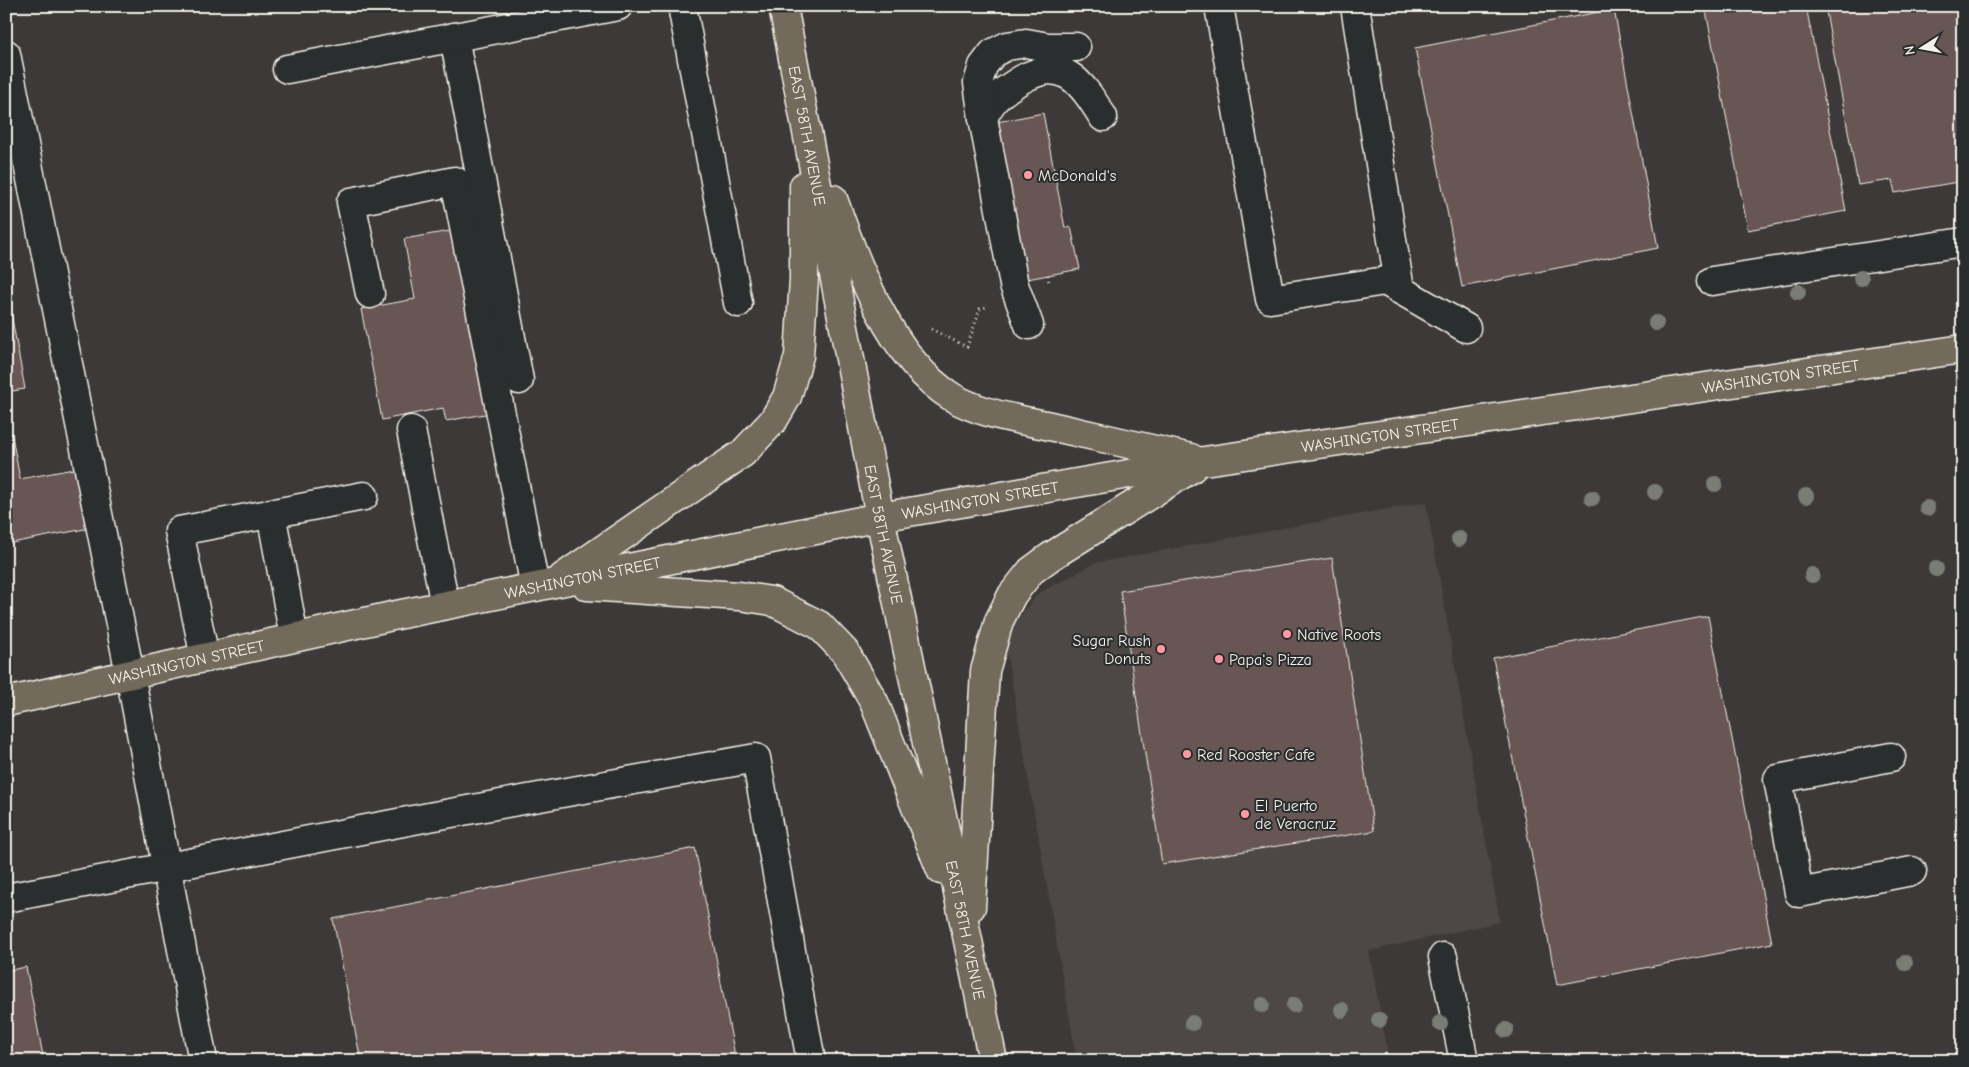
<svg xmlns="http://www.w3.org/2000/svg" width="1969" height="1067" font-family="'Comic Neue',sans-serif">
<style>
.built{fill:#4d4644}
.building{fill:#685654;stroke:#f4f1e8}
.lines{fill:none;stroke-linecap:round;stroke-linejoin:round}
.minor-casing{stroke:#f4f1e8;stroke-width:31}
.major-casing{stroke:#f4f1e8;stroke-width:31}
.path{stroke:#f4f1e8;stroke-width:3;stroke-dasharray:1 4;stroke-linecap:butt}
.minor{stroke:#2a2d2e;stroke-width:28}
.major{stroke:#726b5a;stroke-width:28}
.tree{fill:#7a7d76}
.poi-dot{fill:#ff9aa2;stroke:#2a2d2e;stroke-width:2}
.labels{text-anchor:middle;stroke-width:4;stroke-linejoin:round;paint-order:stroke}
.street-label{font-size:16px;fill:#f4f1e8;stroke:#2a2d2e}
.poi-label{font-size:16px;fill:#f4f1e8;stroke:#2a2d2e;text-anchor:start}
</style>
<rect width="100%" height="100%" fill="#3d3939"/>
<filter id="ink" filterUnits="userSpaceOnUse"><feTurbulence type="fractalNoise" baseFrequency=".02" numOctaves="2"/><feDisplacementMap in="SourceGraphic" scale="10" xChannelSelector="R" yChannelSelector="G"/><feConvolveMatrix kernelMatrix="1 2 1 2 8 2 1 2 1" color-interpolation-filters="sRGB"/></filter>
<g filter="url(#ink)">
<!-- built -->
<path class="built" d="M1426,502l74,420 -131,29 20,110h-312l-73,-424 33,-43 58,-31z"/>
<!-- building -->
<g class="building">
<path d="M1705,6h101l40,205 -98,19z"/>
<path d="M1825,6h138v175l-68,12 -3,-13 -34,5z"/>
<path d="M1614,9l44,239 -196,39 -47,-239z"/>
<path d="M1043,113l22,115 6,-1 9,42 -58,11 -30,-157z"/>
<path d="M461,229l35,183 -50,9 -3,-13 -61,12 -21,-111 54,-10 -11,-60z"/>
<path d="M6,286l19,103 -19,3z"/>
<path d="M6,404l14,75 59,-11 11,60 -84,16z"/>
<path d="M1332,558l42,273 -212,33 -42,-273z"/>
<path d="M1708,616l64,327 -215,42 -64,-327z"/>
<path d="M695,848l41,213h-375l-28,-142z"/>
<path d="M26,967l18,94h-38v-90z"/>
</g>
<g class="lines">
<!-- minor casing -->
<g class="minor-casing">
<g id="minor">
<path d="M682,6l56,297"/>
<path d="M1219,6l51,293 115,-18 81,47"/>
<path d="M1355,6l45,284"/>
<path d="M454,37l65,343"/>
<path d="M6,54l124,620 73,387"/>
<path d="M287,69l331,-63"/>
<path d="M983,118c10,-20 17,-25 36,-37 44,-27 62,1 84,36"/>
<path d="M1712,281l251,-39"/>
<path d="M370,294l-19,-92 104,-21 80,406"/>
<path d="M1029,325l-15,-40 -31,-167 -5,-35 5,-17 10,-13 14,-7 19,-3 22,4h28"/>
<path d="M411,430l34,175"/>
<path d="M271,513l23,124"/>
<path d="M205,658l-26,-127 185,-35"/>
<path d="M1891,757l-113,22 21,114 113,-22"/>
<path d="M6,898l423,-81 327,-59 55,303"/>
<path d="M1443,957l21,104"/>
</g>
</g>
<!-- major casing -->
<g class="major-casing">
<g id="major">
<path id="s1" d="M783,6l97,511 113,544"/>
<path d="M833,199c23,64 58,161 119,198 29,17 66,22 98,29 47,11 94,21 141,32"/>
<path d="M563,577l180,-124 30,-32 14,-24 12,-41 5,-77v-93"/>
<path d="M587,586l152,10 33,5 47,24 26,27 29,50 67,168"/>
<path id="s2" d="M6,702l386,-86 488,-99 324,-56 759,-112"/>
<path d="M971,907l14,-236 14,-50 13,-26 19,-24 19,-14 142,-89"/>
</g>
</g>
<!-- path -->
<g class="path">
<path d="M1048,275l1,9"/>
<path d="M931,329l36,18 13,-38 6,-2"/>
</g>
<!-- minor -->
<use href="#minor" class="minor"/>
<!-- major -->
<use href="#major" class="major"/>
</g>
<!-- trees -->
<g class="tree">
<circle cx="1861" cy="278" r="8"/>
<circle cx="1798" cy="292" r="8"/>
<circle cx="1656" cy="323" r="8"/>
<circle cx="1715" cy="484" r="8"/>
<circle cx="1655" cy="492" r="8"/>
<circle cx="1806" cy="496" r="8"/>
<circle cx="1592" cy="498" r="8"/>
<circle cx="1927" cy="508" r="8"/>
<circle cx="1459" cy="539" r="8"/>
<circle cx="1936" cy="569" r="8"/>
<circle cx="1812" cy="575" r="8"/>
<circle cx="1905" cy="963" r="8"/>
<circle cx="1262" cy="1005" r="8"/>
<circle cx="1294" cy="1005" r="8"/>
<circle cx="1342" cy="1010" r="8"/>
<circle cx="1379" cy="1020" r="8"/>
<circle cx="1192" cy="1023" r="8"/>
<circle cx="1440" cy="1023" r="8"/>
<circle cx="1506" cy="1030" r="8"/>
</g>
</g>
<!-- markers -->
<g class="poi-dot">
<circle cx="1028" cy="175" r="5"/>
<circle cx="1287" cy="634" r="5"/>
<circle cx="1161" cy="649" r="5"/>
<circle cx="1219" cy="659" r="5"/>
<circle cx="1187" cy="754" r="5"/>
<circle cx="1245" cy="814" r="5"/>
</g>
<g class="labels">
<!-- street labels -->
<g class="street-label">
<text dy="6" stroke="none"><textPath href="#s1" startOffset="132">EAST 58TH AVENUE</textPath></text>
<text dy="6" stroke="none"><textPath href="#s2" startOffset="1805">WASHINGTON STREET</textPath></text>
<text dy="6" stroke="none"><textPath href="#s2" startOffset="1400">WASHINGTON STREET</textPath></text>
<text dy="6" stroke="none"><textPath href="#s2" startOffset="995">WASHINGTON STREET</textPath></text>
<text dy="6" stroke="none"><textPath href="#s1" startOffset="538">EAST 58TH AVENUE</textPath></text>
<text dy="6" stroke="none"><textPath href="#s2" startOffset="590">WASHINGTON STREET</textPath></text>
<text dy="6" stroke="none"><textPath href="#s2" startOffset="185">WASHINGTON STREET</textPath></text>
<text dy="6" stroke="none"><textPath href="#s1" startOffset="942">EAST 58TH AVENUE</textPath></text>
</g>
<!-- poi labels -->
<g class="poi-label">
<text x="1038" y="181">McDonald's</text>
<text x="1297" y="640">Native Roots</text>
<text x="1151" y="646" text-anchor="end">Sugar Rush<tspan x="1151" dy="18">Donuts</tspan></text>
<text x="1229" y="665">Papa's Pizza</text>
<text x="1197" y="760">Red Rooster Cafe</text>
<text x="1255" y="811">El Puerto<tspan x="1255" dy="18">de Veracruz</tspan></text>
</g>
</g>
<!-- margin -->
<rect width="1969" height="1067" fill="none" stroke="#2a2d2e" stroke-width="25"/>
<rect x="12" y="12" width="1944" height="1042" fill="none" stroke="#f4f1e8" stroke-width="2" filter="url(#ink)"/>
<!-- north arrow -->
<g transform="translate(1922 48) rotate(259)" stroke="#2a2d2e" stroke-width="4" paint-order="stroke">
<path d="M0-4L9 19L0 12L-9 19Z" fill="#f4f1e8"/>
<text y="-8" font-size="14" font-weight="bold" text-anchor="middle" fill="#f4f1e8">N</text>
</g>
</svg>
